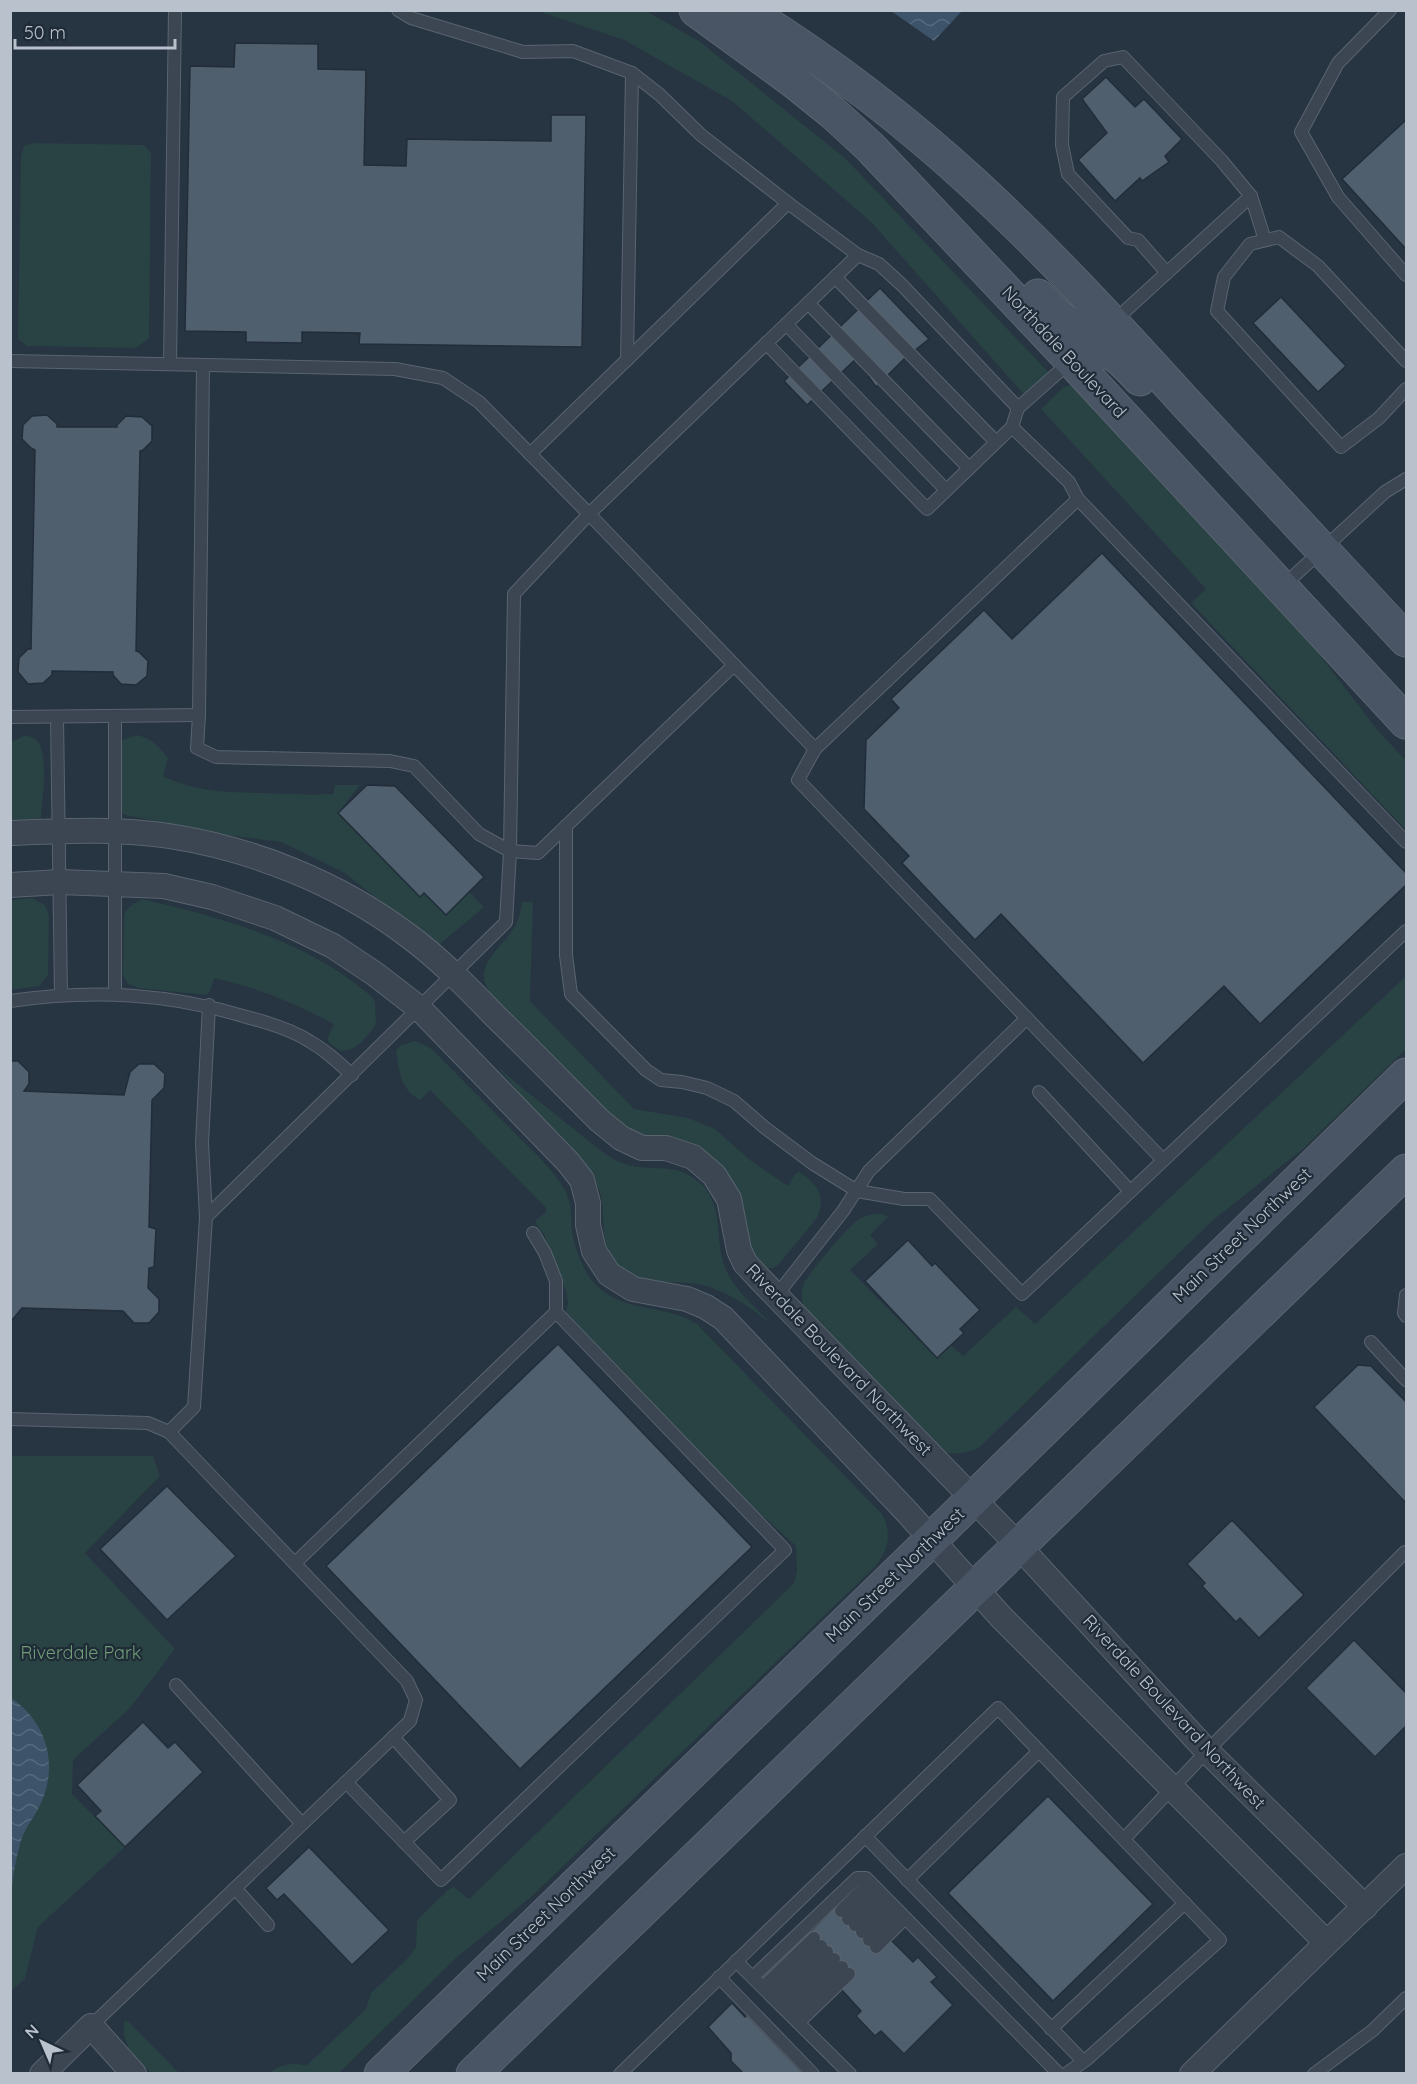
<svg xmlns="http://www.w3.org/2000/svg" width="1417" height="2084" font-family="Quicksand,sans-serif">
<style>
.green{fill:#294243}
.water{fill:url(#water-waves)}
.building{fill:#505f6d;stroke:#212d39;stroke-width:1.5}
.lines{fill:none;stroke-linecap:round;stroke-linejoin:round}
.lane-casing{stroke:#59646f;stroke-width:14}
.street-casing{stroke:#59646f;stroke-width:26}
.secondary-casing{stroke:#59646f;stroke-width:35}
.lane{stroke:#3b4652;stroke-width:12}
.street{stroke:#3b4652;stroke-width:24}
.secondary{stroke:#495565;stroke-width:33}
.labels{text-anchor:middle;stroke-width:4.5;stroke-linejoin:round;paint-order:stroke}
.street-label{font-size:18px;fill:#b8c1cc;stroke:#1f2b37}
.park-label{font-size:18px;fill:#6f9c76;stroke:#1f2b37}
</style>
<defs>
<pattern id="water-waves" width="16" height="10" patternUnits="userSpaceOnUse" patternTransform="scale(1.5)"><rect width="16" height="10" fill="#3c536a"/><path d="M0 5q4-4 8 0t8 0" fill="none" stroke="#566a7e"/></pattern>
</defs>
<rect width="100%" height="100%" fill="#273442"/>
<!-- green -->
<g class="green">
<path d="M538,11h108l53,30 146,117 208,219 -25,22 -157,-177 -139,-121 -108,-61z"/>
<path d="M32,143l112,2 7,8 -2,186 -14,9 -108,-2 -9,-7 3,-183 3,-10z"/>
<path d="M1071,385h4l237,260 64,83 30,33v69l-215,-227 15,-14 -165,-180 23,-22z"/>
<path d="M26,735c5,2 9,3 12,7 11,15 4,58 3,76l-30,3v-79z"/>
<path d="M136,735c15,3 24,11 32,24l-5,17c33,16 64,16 100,17 24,1 47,2 70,1l2,-9h25l-22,28 82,83 4,-3 21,22 24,-23 15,15 -45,38 -11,-5 -83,-67 -64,-31 -63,-8 -92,-19 -10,-5 4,-69z"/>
<path d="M32,898l13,7 4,11 -1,59 -9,11 -28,4v-90z"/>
<path d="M142,899c81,19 164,41 229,97l4,6 1,22c-9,13 -19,27 -35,27l-11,-7 -3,-5 7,-15c-38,-20 -77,-37 -120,-46l-3,11 -4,6 -69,-7 -10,-4 -5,-9 1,-61 6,-8z"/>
<path d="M522,902h11l-3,99 104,108 54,9 27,11 35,31 38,26 7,-12 4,-2c18,11 28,25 18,46l-38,46 -5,4h-8l-4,-2 -11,-13 -12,-61 -18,-27 -94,-34 -25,-21 -112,-117c-20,-29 14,-45 26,-69 3,-6 5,-15 6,-22z"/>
<path d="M1406,976v73l-103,100 -91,72 -232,226c-14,7 -26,9 -41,4l-135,-140c-2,-9 -4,-19 0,-28 5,-10 42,-54 51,-61 8,-6 24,-13 33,-5l-18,18 8,9 -28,26 86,87 15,-12 12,11 53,-49 19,17z"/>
<path d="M415,1041l14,6 7,6c27,27 54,55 81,82 17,17 36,34 48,55 7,14 6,26 7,40 2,15 9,35 18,48 28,37 73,24 107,46l185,190c10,20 7,34 -6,52l-346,332 -74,60 -117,115 -70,1c9,-10 25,-12 37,-8l60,-57 5,-16 37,-35 8,-11 1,-26 3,-4 28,-27 6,-3 15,12 325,-316 3,-12 -1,-25 -63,-57 -164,-170 -3,-7 2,-9 -2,-12 -15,-35 -6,-20 -9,-12v-4l10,-8v-4l-116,-118 -10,10c-19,-10 -21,-29 -24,-49l4,-5z"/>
<path d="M497,1066c25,23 52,43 78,64 14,11 29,25 45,32 27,12 53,-2 78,19 28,23 15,60 28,89 9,21 32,39 47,56 -21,-18 -44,-34 -71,-41 -27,-6 -60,3 -83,-19 -23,-22 -11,-50 -20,-77 -14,-36 -47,-60 -73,-88 -10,-11 -19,-23 -29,-35z"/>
<path d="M11,1456h142l7,20 -75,77 90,96 -45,59 -57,52 -1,34 53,53 -87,80 -13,52 -14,12z"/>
<path d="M125,2020l4,2 50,51h-28c-15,-15 -32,-29 -26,-53z"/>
</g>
<!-- water -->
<g class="water">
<path d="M891,11h71l-28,30z"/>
<path d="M11,1698c35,23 48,66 30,105 -7,16 -16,23 -21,41 -5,18 -8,37 -9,55 0,9 1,19 0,28z"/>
</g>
<!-- building -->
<g class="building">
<path d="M235,43l83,1v25l48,1 -2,95 42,1 1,-27 144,2v-26h35l-4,232 -223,-3 1,-11 -58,-1v11l-56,-1v-10l-61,-1 5,-265 44,1z"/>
<path d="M1106,77l29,30 9,-8 38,40 -17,17 4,6 -27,19 -2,-3 -25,23 -37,-41 29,-27 -25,-34z"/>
<path d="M1406,120v129l-64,-70z"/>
<path d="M880,288l49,51 -25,20 -28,28 -7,-10 3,-7 -13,-14 -52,49 -23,-24z"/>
<path d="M1281,297l65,69 -28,26 -65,-69z"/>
<path d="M47,415l10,9v3h60v-2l9,-9 16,1 10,9v15l-9,9 -3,1 -4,200 3,1 9,9 -1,15 -11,9 -15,-1 -8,-9v-3l-61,-1v4l-9,8 -15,1 -10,-12 1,-14 9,-9h3l4,-199 -4,-2 -9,-9 1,-14 9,-9z"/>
<path d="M1102,553l304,320v12l-146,139 -36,-38 -81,77 -142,-149 -26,26 -73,-77 7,-7 -45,-47 2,-69 33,-32 -8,-9 93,-89 28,29z"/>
<path d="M367,785l28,1 89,91 -38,38 -22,-22 -4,4 -82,-84z"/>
<path d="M10,1061h8l11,11v12l-5,7 100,4 6,-23 9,-8h15l11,10 -1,14 -12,12 -3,127 7,2 -2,38 -5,1 -1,20 11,11v13l-10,11h-15l-11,-12 -101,-3 -9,11h-3z"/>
<path d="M908,1240l24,26 3,-3 45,47 -20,19 4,4 -27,25 -72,-77z"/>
<path d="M558,1344l194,203 -232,222 -194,-203z"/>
<path d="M1358,1365l13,1 35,36v101l-92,-96z"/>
<path d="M167,1486l69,70 -69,64 -67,-71z"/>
<path d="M1232,1520l72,75 -45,43 -19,-20 -4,4 -34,-36 3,-3 -18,-19z"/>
<path d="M1354,1640l52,53v33l-31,31 -69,-69z"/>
<path d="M143,1722l25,26 7,-6 28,30 -78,75 -30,-31 6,-5 -24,-26z"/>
<path d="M1048,1796l105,108 -100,97 -105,-108z"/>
<path d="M309,1847l80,83 -37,35 -68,-71 -7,6 -11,-12z"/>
<path d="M836,1906l43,44 11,-11 23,23 5,-5 19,20 -6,5 22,23 -49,49 -23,-23 -6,5 -19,-20 5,-5 -22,-24 12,-11 -42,-43z"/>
<path d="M732,2003l13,14 2,-2 57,59h-60l-13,-13v-8l-23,-26z"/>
</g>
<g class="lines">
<!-- lane casing -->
<g class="lane-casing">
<g id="lane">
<path d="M398,10l13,8 112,34 50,-1 59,22 28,22 41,40 87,68 70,52 21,9 23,21 116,123 -6,19 57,55 9,17 328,343"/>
<path d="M1390,10l-52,53 -37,69 37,65 68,78"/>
<path d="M858,255l-269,259 226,235 -17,31 365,380"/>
<path d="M1167,273l-29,-33 -10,-2 -60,-64 -6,-29 1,-48 41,-36 19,-4 99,104 29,35"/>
<path d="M835,277l161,165"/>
<path d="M808,303l161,165"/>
<path d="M1113,322l138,-126 14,44"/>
<path d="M786,324l160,166"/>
<path d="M766,343l161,166 85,-82"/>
<path d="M627,360l5,-287"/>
<path d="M10,361l385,8 48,9 36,24 110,112 -75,80 -4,257 -4,71 -300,295 -12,190 -25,25"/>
<path d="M1406,361l-88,-95 -39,-29 -29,7 -26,33 -7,34 124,136 38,-29 27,-29"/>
<path d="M170,364l5,-354"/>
<path d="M203,365l-4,350 -2,33 19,9 174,4 24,5 65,68 31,17 28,2 196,-188"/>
<path d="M1018,408l53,-47"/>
<path d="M530,454l258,-251"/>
<path d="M1283,586l102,-94 21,-13"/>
<path d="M10,717l189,-2"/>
<path d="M57,717l4,278"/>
<path d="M115,717v277"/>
<path d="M815,749l263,-250"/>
<path d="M566,826v129l5,39 75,76 15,10 21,2 25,6 27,13 30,26 48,36 45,28 47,8h26l92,95 384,-363"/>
<path d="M10,1001c84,-12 159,-8 240,17 19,5 42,12 59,23 16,9 29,21 43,34"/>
<path d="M1039,1092l91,99"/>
<path d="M206,1217l-4,-74 7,-138"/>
<path d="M1406,1295l-2,18 2,3"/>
<path d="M776,1296l67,-85 26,-40 158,-153"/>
<path d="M1371,1342l35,38"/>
<path d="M10,1419l138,4 21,9 238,249 9,19 -6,21 -319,305"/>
<path d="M295,1563l261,-251v-31l-11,-28 -12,-20"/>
<path d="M176,1685l126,139"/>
<path d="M393,1737l57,63 -46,42"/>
<path d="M346,1782l95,98 344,-330 -229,-238"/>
<path d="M865,1836l218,225"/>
<path d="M1124,1839l83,-88 198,-199"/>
<path d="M907,1880l132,-129"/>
<path d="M235,1888l33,37"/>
<path d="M841,1911l29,-29"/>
<path d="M848,1919l30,-29"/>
<path d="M855,1925l29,-28"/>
<path d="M862,1932l29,-28"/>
<path d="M869,1940l29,-29"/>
<path d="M876,1947l29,-29"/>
<path d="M736,1961l114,113"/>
<path d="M719,1977l94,97"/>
<path d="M753,1977l104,-99h9l193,196"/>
<path d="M763,1987l51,-49"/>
<path d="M771,1995l50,-49"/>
<path d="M777,2001l50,-49"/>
<path d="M784,2008l50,-49"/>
<path d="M792,2016l50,-49"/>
<path d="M799,2022l50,-48"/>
<path d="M1051,2029l134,-126"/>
<path d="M620,2074l378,-366 222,232 -133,119 -21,15"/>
<path d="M1314,2074l58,-43 34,-33"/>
</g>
</g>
<!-- street casing -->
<g class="street-casing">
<g id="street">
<path d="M10,833c53,-2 107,-5 159,3 84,13 169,47 237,98 33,24 62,54 90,83 35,34 69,69 103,103l22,18 21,10h24l27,9 21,18 15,24 10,51 6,13 12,13 261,269 189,206 158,156"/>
<path d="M10,885l50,-3 104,4 48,11 63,21 58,28 42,28 44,34 149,154 14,18 6,23v22l6,26 15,23 24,15 54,10 19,8 17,11 184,194 94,105 325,325"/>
<path d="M42,2074l49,-48 43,48"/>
<path d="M1192,2074l214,-208"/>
</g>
</g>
<!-- secondary casing -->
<g class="secondary-casing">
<g id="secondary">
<path d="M696,10l100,73 36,29 38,35 202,214 334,361"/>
<path d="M745,10c80,49 159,110 228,173 74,68 143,143 211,218 74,80 148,160 222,239"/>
<path d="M1038,296c27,29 34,37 74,27"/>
<path d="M1072,361c40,-15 39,-12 68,18"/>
<path d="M381,2074l551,-535 474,-464"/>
<path d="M473,2074l933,-903"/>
</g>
</g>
<!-- lane -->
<use href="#lane" class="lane"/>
<!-- street -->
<use href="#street" class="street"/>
<!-- secondary -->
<use href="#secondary" class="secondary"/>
</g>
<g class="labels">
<!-- street labels -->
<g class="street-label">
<text transform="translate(1064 352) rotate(47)" y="6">Northdale Boulevard</text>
<text transform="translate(1242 1235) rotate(-44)" y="6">Main Street Northwest</text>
<text transform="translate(839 1360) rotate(46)" y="6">Riverdale Boulevard Northwest</text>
<text transform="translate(895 1575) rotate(-44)" y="6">Main Street Northwest</text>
<text transform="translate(1174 1712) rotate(47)" y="6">Riverdale Boulevard Northwest</text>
<text transform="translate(546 1914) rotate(-44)" y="6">Main Street Northwest</text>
</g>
<!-- park labels -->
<g class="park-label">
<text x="81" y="1659">Riverdale Park</text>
</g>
</g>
<!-- border -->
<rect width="1417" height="2084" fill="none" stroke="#b8c1cc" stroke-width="24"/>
<!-- north arrow -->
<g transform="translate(42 2042) rotate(316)" stroke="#1f2b37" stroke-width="4.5" paint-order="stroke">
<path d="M0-4.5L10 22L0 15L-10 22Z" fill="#b8c1cc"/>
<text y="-9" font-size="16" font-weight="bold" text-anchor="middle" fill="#b8c1cc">N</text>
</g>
<!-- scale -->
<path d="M15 39v9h160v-9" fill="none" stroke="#b8c1cc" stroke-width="3"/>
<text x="24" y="39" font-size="18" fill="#b8c1cc" stroke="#1f2b37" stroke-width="4.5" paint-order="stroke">50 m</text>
</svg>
